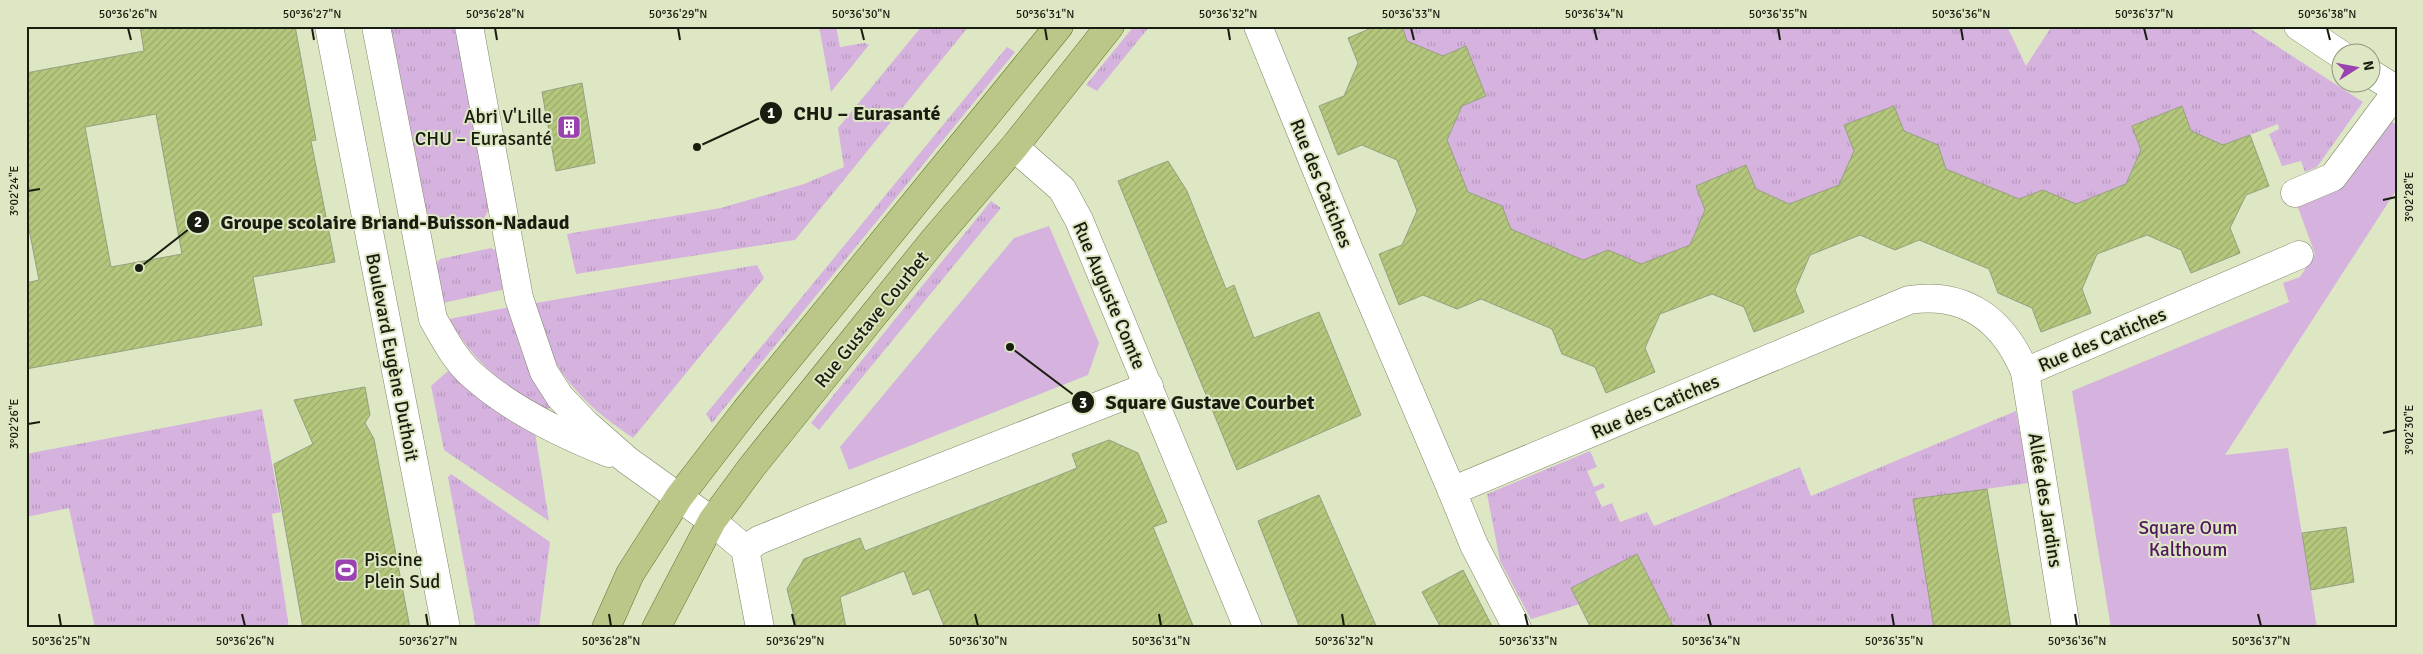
<svg xmlns="http://www.w3.org/2000/svg" width="2423" height="654" font-family="Signika,sans-serif">
<style>
.grass{fill:url(#grass-tufts)}
.park{fill:#d6b2df}
.building{fill:url(#building-hatch);stroke:#979f7f;fill-rule:evenodd}
.lines{fill:none;stroke-linecap:round;stroke-linejoin:round}
.minor-casing{stroke:#7e8667;stroke-width:29}
.major-casing{stroke:#64732b;stroke-width:29}
.minor{stroke:#fff;stroke-width:28}
.major{stroke:#bac789;stroke-width:28}
.ticks{fill:none;stroke:#191d10;stroke-width:2}
.labels{text-anchor:middle;stroke-width:4;stroke-linejoin:round;paint-order:stroke}
.poi-label{font-size:19px;fill:#191d10;stroke:#dde7c4;text-anchor:end}
.street-label{font-size:19px;fill:#191d10;stroke:#dde7c4}
.park-label{font-size:19px;fill:#521660;stroke:#dde7c4}
.leader{fill:none;stroke:#191d10;stroke-width:2}
.callout-dot{fill:#191d10;stroke:#dde7c4;stroke-width:2}
.mark-label{font-size:15px;text-anchor:middle;font-weight:bold;fill:#fff}
.callout-label{font-size:20px;text-anchor:middle;font-weight:bold;fill:#191d10;stroke:#dde7c4;stroke-width:4;stroke-linejoin:round;paint-order:stroke}
.neatline{fill:none;stroke:#191d10;stroke-width:2}
.ticks-label{font-size:12px;text-anchor:middle;fill:#191d10}
</style>
<defs>
<pattern id="grass-tufts" width="24" height="20" patternUnits="userSpaceOnUse" patternTransform="scale(1.25)"><rect width="24" height="20" fill="#d6b2df"/><path d="M3 7l-1-3M5 7V3M7 7l1-3M15 17l-1-3M17 17v-4M19 17l1-3" fill="none" stroke="#b799be"/></pattern>
<pattern id="building-hatch" width="6" height="6" patternUnits="userSpaceOnUse" patternTransform="scale(1.25)"><rect width="6" height="6" fill="#b4c77c"/><path d="M-1 1l2-2M0 6l6-6M5 7l2-2" fill="none" stroke="#9aaa6a"/></pattern>
</defs>
<rect width="100%" height="100%" fill="#dde7c4"/>
<!-- grass -->
<g class="grass">
<path d="M389,26h70l33,178 -9,16 -46,9 -11,-7z"/>
<path d="M819,26h17l4,21 25,-4 4,2 -38,47z"/>
<path d="M922,26h47l-174,214 -219,34 -9,-40 154,-26 83,-24 40,-17 -6,-39z"/>
<path d="M1134,26h16l-53,65 -11,-6z"/>
<path d="M1402,26h605l19,40 26,-40h194l117,76 -46,65 -12,5 -4,-11 -19,5 -13,-32 10,-5 -1,-5 -55,21 -32,-14 -9,-25 -50,20 9,24 -15,34 -50,20 -33,-14 -24,9 -73,-30 -8,-23 -34,-15 -10,-25 -50,19 10,26 -15,34 -50,19 -33,-15 -10,-24 -50,21 9,24 -15,35 -49,19 -33,-14 -25,10 -72,-31 -9,-23 -34,-14 -21,-52 15,-34 24,-10 -20,-50 -23,10 -36,-15z"/>
<path d="M1007,47l8,5 -303,371 -6,-9z"/>
<path d="M991,201l10,7 -182,222 -8,-7z"/>
<path d="M491,248l9,5 6,36 -63,14 -9,-37 6,-7z"/>
<path d="M757,265l7,13 -131,160c-55,-37 -83,-70 -103,-134z"/>
<path d="M510,307l10,40 9,24 22,32 -1,5 -4,1c-44,-23 -72,-47 -97,-90z"/>
<path d="M448,371l86,55 15,95 -105,-71 -13,-64z"/>
<path d="M262,409l19,103 -9,2 17,114h-194l-26,-120 -43,9v-63z"/>
<path d="M2016,411l13,72 -116,16 21,129h-259l-7,-13 -7,4 -8,-33 -16,-32 -66,34 9,16 -49,15 -31,-58 -13,-67 103,-43 7,16 -10,4 7,16 9,-4 2,4 -10,5 7,15 10,-4 8,19 27,-10 7,14 146,-59 11,29z"/>
<path d="M451,474l99,68 -11,86h-63l-28,-151z"/>
</g>
<!-- park -->
<g class="park">
<path d="M2386,118l11,7v64l-172,266 63,-7 29,180h-206l-39,-237 217,-89 -6,-19 17,-6 15,-23 -19,-52z"/>
<path d="M1049,226l50,117 -11,32 -239,95 -9,-23 174,-209z"/>
</g>
<!-- building -->
<g class="building">
<path d="M140,26h155l21,114 -5,1 24,121 -82,15 9,48 -236,44v-86l13,-3 -13,-66v-141l118,-22zM156,114l26,140 -71,13 -26,-140z"/>
<path d="M1376,26h26l5,15 36,15 23,-10 20,50 -24,10 -15,34 21,52 34,14 9,23 72,31 25,-10 33,14 49,-19 15,-35 -9,-24 50,-21 10,24 33,15 50,-19 15,-34 -10,-26 50,-19 10,25 34,14 8,24 73,30 24,-9 33,14 50,-20 15,-34 -9,-24 50,-20 9,25 32,14 27,-10 19,51 -23,9 -16,33 10,25 -49,20 -10,-23 -34,-15 -50,19 -15,35 9,24 -50,19 -9,-24 -34,-15 -9,-24 -70,-29 -24,10 -35,-15 -50,20 -15,35 9,22 -50,20 -10,-25 -32,-13 -52,20 -15,34 10,24 -49,21 -11,-26 -33,-13 -10,-25 -71,-30 -24,10 -34,-14 -24,10 -20,-51 23,-9 15,-34 -20,-51 -35,-15 -24,10 -19,-49 25,-10 14,-33 -10,-25z"/>
<path d="M582,83l13,80 -39,8 -14,-79z"/>
<path d="M1168,161l19,30 39,98 8,-4 20,53 65,-26 42,103 -124,55 -119,-289z"/>
<path d="M365,387l5,28 -5,8 9,16 36,189h-107l-29,-164 39,-20 -19,-44z"/>
<path d="M1109,440l29,13 29,69 -14,5 41,101h-249l-16,-39 -16,6 -9,-24 -64,26 6,31h-49l-10,-39 17,-30 56,-21 5,13 185,-72 27,-11 -5,-14z"/>
<path d="M1987,489l24,139h-77l-21,-129z"/>
<path d="M1319,495l58,133h-77l-42,-107z"/>
<path d="M2346,527l8,55 -43,8 -9,-57z"/>
<path d="M1637,554l37,74h-83l-20,-40z"/>
<path d="M1463,570l30,58h-52l-19,-36z"/>
</g>
<g class="lines">
<!-- minor casing -->
<g class="minor-casing">
<g id="minor">
<path d="M329,26l117,602"/>
<path d="M376,26l57,293c11,19 21,39 37,54 39,36 91,61 139,80"/>
<path d="M469,26l50,272 25,74 16,25 26,27 41,36 85,61 33,28 15,79"/>
<path d="M1258,26l92,226 102,239 457,-191c57,-9 95,21 116,72l274,-117"/>
<path d="M2298,26l42,28"/>
<path d="M2370,73l27,17"/>
<path d="M1014,147l48,42 17,31 169,408"/>
<path d="M2295,193l38,-16 64,-86"/>
<path d="M2025,372l41,256"/>
<path d="M1452,491l22,54 43,83"/>
<path d="M745,549l14,-9 56,-23 334,-131"/>
</g>
</g>
<!-- major casing -->
<g class="major-casing">
<g id="major">
<path d="M606,628l24,-54 49,-77 67,-87 313,-384"/>
<path d="M656,628l56,-107 39,-53 182,-227 81,-94 96,-121"/>
</g>
</g>
<!-- minor -->
<use href="#minor" class="minor"/>
<!-- major -->
<use href="#major" class="major"/>
</g>
<!-- ticks -->
<path class="ticks" d="M128,28l3,12M312,28l2,12M495,28l2,12M678,28l2,12M861,28l3,12M1045,28l2,12M1228,28l2,12M1411,28l3,12M1594,28l3,12M1778,28l2,12M1961,28l2,12M2144,28l3,12M2327,28l3,12M28,191l12,-2M2383,200l13,-3M28,424l12,-2M2383,433l13,-3M59,614l2,12M242,614l3,12M426,614l2,12M609,614l2,12M792,614l3,12M975,614l3,12M1159,614l2,12M1342,614l2,12M1525,614l3,12M1708,614l3,12M1892,614l2,12M2075,614l2,12M2258,614l3,12"/>
<!-- icons -->
<defs>
<g id="building-square" transform="scale(1.25)"><rect x="-9" y="-9" width="18" height="18" rx="4" fill="#9a42af" stroke="#dde7c4"/><path d="M-4-6H4V6H1V3H-1V6H-4ZM-2.5-4.3h1.7v1.8h-1.7ZM.8-4.3h1.7v1.8H.8ZM-2.5-1h1.7V.8h-1.7ZM.8-1h1.7V.8H.8Z" fill="#fff"/></g>
<g id="stadium-square" transform="scale(1.25)"><rect x="-9" y="-9" width="18" height="18" rx="4" fill="#9a42af" stroke="#dde7c4"/><path d="M0-5a6.5 5 0 1 0 0 10a6.5 5 0 1 0 0-10ZM-3.5-1.8h7v3.6h-7Z" fill="#fff"/></g>
</defs>
<g fill-rule="evenodd">
<use href="#building-square" x="569" y="127"/>
<use href="#stadium-square" x="346" y="570"/>
</g>
<g class="labels">
<!-- poi labels -->
<g class="poi-label">
<text x="552" y="123">Abri V'Lille<tspan x="552" dy="22">CHU – Eurasanté</tspan></text>
<text x="364" y="566" text-anchor="start">Piscine<tspan x="364" dy="22">Plein Sud</tspan></text>
</g>
<!-- street labels -->
<g class="street-label">
<text transform="translate(1322 183) rotate(68)" y="7">Rue des Catiches</text>
<text transform="translate(1110 295) rotate(67)" y="7">Rue Auguste Comte</text>
<text transform="translate(871 319) rotate(-51)" y="7">Rue Gustave Courbet</text>
<text transform="translate(2102 339) rotate(-23)" y="7">Rue des Catiches</text>
<text transform="translate(393 357) rotate(79)" y="7">Boulevard Eugène Duthoit</text>
<text transform="translate(1655 406) rotate(-23)" y="7">Rue des Catiches</text>
<text transform="translate(2046 500) rotate(81)" y="7">Allée des Jardins</text>
</g>
<!-- park labels -->
<g class="park-label">
<text x="2188" y="534">Square Oum<tspan x="2188" dy="22">Kalthoum</tspan></text>
</g>
</g>
<!-- callouts -->
<path class="leader" d="M697 147L771 113M139 268L198 222M1010 347L1083 402"/>
<g class="callout-dot">
<circle cx="697" cy="147" r="5"/>
<circle cx="139" cy="268" r="5"/>
<circle cx="1010" cy="347" r="5"/>
<circle cx="771" cy="113" r="12"/>
<circle cx="198" cy="222" r="12"/>
<circle cx="1083" cy="402" r="12"/>
</g>
<g class="mark-label">
<text x="771" y="118">1</text>
<text x="198" y="227">2</text>
<text x="1083" y="408">3</text>
</g>
<g class="callout-label">
<text x="867" y="120">CHU – Eurasanté</text>
<text x="395" y="229">Groupe scolaire Briand-Buisson-Nadaud</text>
<text x="1210" y="409">Square Gustave Courbet</text>
</g>
<!-- border -->
<rect width="2423" height="654" fill="none" stroke="#dde7c4" stroke-width="55"/>
<!-- north arrow -->
<g transform="translate(2356 68) rotate(79)"><circle r="24" fill="#dde7c4" stroke="#8f967c"/>
<path d="M0-4L9 19L0 12L-9 19Z" fill="#9a42af"/>
<text y="-8" font-size="14" font-weight="bold" text-anchor="middle" fill="#191d10">N</text>
</g>
<rect x="28" y="28" width="2368" height="598" class="neatline"/>
<g class="ticks-label">
<text x="128" y="18">50°36'26"N</text>
<text x="312" y="18">50°36'27"N</text>
<text x="495" y="18">50°36'28"N</text>
<text x="678" y="18">50°36'29"N</text>
<text x="861" y="18">50°36'30"N</text>
<text x="1045" y="18">50°36'31"N</text>
<text x="1228" y="18">50°36'32"N</text>
<text x="1411" y="18">50°36'33"N</text>
<text x="1594" y="18">50°36'34"N</text>
<text x="1778" y="18">50°36'35"N</text>
<text x="1961" y="18">50°36'36"N</text>
<text x="2144" y="18">50°36'37"N</text>
<text x="2327" y="18">50°36'38"N</text>
<text transform="translate(14 191) rotate(-90)" y="4">3°02'24"E</text>
<text transform="translate(2409 197) rotate(-90)" y="4">3°02'28"E</text>
<text transform="translate(14 424) rotate(-90)" y="4">3°02'26"E</text>
<text transform="translate(2409 430) rotate(-90)" y="4">3°02'30"E</text>
<text x="61" y="645">50°36'25"N</text>
<text x="245" y="645">50°36'26"N</text>
<text x="428" y="645">50°36'27"N</text>
<text x="611" y="645">50°36'28"N</text>
<text x="795" y="645">50°36'29"N</text>
<text x="978" y="645">50°36'30"N</text>
<text x="1161" y="645">50°36'31"N</text>
<text x="1344" y="645">50°36'32"N</text>
<text x="1528" y="645">50°36'33"N</text>
<text x="1711" y="645">50°36'34"N</text>
<text x="1894" y="645">50°36'35"N</text>
<text x="2077" y="645">50°36'36"N</text>
<text x="2261" y="645">50°36'37"N</text>
</g>
</svg>
